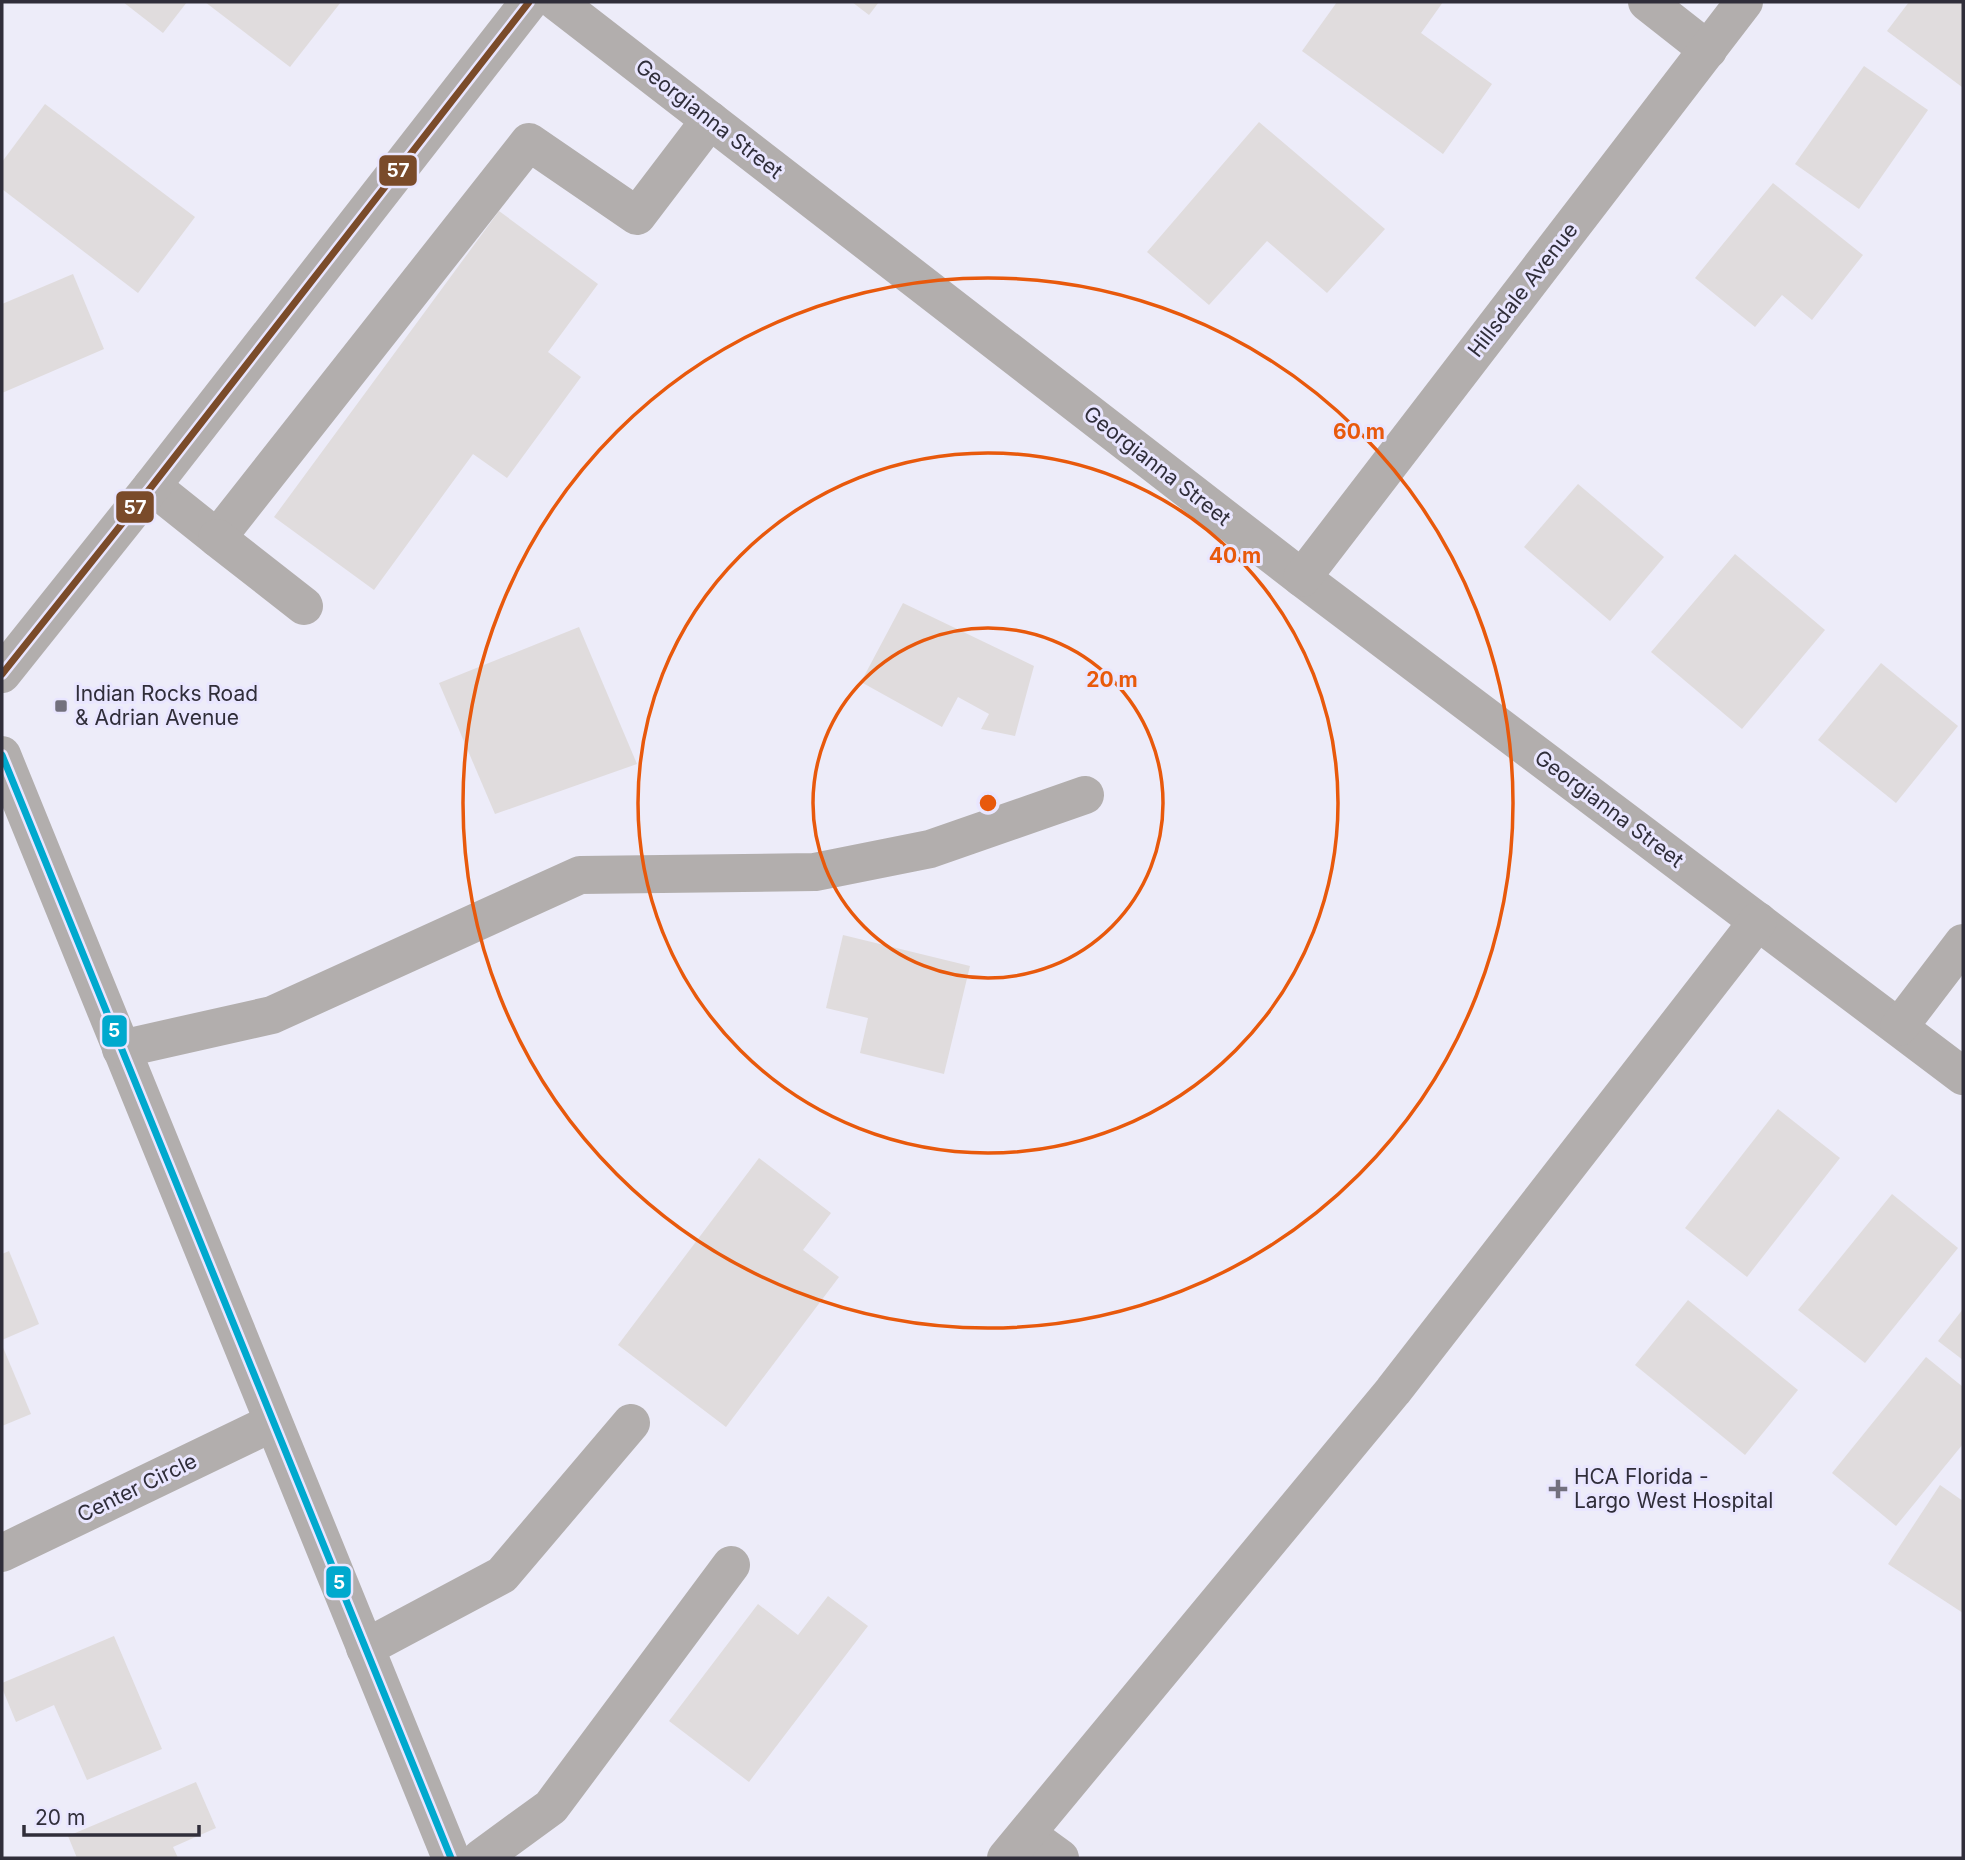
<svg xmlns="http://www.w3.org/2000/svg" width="1965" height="1860" font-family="Inter,sans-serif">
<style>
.building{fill:#e0dcdd}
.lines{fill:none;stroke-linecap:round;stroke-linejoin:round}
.minor{stroke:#b2aead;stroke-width:38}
.bus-1-casing{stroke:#e9e6ff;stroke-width:12}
.bus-2-casing{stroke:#e9e6ff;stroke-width:12}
.bus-1{stroke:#7a4b2a;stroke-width:7}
.bus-2{stroke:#00a9ce;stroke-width:7}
.ring{fill:none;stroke:#e8590c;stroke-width:3.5}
.poi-dot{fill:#72707d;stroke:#e9e6ff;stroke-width:2.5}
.labels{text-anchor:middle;stroke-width:6;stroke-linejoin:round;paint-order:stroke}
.street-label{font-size:21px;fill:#302e3a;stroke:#e9e6ff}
.poi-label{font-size:21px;fill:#302e3a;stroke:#e9e6ff;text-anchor:start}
.centre{fill:#e8590c;stroke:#e9e6ff;stroke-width:3.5}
.ring-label{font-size:21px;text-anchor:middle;font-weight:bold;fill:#e8590c;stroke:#e9e6ff;stroke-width:6;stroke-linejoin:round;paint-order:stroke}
.line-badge{stroke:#e9e6ff;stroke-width:2.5}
.badge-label{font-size:19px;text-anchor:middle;font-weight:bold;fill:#fff}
</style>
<rect width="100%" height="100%" fill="#edecf9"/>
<!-- building -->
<g class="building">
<path d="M123,2h64l-24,31z"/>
<path d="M205,2h136l-51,65z"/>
<path d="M852,2h27l-10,13z"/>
<path d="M1337,2h106l-22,31 71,51 -49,70 -141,-103z"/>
<path d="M1909,2h54v83l-1,2 -75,-56z"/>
<path d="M1864,66l64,44 -69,99 -64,-45z"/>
<path d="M45,104l150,113 -57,76 -136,-104v-27z"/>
<path d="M1259,122l126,107 -58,64 -60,-52 -58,64 -62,-53z"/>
<path d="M1773,183l90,72 -51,65 -30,-25 -27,32 -60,-49z"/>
<path d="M499,211l99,73 -50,68 33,25 -74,101 -34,-24 -99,136 -100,-73z"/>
<path d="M73,274l31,75 -102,44v-89z"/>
<path d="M1578,484l86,73 -54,64 -86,-74z"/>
<path d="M1735,554l90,76 -83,99 -91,-77z"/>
<path d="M903,603l131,63 -19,70 -34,-7 8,-15 -31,-17 -16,30 -81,-45z"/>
<path d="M579,627l58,137 -142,50 -56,-131z"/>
<path d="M1881,663l77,63 -62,77 -78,-63z"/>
<path d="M843,935l127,31 -26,108 -84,-21 8,-35 -42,-10z"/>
<path d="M1778,1109l62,49 -93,119 -62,-49z"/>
<path d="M759,1158l72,55 -28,37 36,27 -113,150 -108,-82z"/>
<path d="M1892,1194l66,54 -93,115 -67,-53z"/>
<path d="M9,1251l30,73 -37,16v-86z"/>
<path d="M1688,1300l110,90 -53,65 -110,-90z"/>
<path d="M1963,1309v51l-25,-19z"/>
<path d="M2,1345l29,69 -29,12z"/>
<path d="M1926,1357l37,30v57l-67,82 -64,-53z"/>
<path d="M1940,1485l23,16v112l-75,-49z"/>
<path d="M828,1596l40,30 -119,156 -80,-61 89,-117 40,31z"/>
<path d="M114,1636l48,113 -75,31 -33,-75 -38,17 -14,-34v-5z"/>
<path d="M196,1782l20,46 -43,19 5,11h-101l-9,-22z"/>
</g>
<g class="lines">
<!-- minor -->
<g class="minor">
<path d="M557,2l745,576 661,498"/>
<path d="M1647,2l61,48"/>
<path d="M152,486l65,52 312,-396 108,74 73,-96"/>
<path d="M217,538l87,68"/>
<path d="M1302,578l442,-576"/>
<path d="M2,674l150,-188 377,-484"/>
<path d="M2,755l449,1103"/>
<path d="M1899,1027l64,-84"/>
<path d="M121,1049l151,-34 308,-140 235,-3 115,-23 155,-54"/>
<path d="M2,1553l270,-130"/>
<path d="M365,1648l137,-73 129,-152"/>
<path d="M1027,1834l33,24"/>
<path d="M481,1858l70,-51 180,-242"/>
<path d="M1006,1858l387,-467 365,-470"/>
</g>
<!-- bus-1 casing -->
<g class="bus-1-casing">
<path id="bus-1" d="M2,674l150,-188 377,-484"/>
</g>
<!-- bus-2 casing -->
<g class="bus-2-casing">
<path id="bus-2" d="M2,755l449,1103"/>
</g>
<!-- bus-1 -->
<use href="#bus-1" class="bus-1"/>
<!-- bus-2 -->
<use href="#bus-2" class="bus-2"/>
</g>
<!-- distance rings -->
<g class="ring">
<circle cx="988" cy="803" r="175"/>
<circle cx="988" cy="803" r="350"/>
<circle cx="988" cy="803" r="525"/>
</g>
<!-- markers -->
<g class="poi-dot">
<rect x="54" y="699" width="14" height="14" rx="3.5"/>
<path d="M1554.5 1478.5h7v7h7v7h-7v7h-7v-7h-7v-7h7z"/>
</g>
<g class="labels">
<!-- street labels -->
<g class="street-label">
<text transform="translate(709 119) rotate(38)" y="7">Georgianna Street</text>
<text transform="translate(1523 290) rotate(-52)" y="7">Hillsdale Avenue</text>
<text transform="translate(1157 466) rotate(38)" y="7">Georgianna Street</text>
<text transform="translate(1609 809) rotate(37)" y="7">Georgianna Street</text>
<text transform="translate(137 1488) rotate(-26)" y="7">Center Circle</text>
</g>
<!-- poi labels -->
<g class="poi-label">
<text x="75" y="701">Indian Rocks Road<tspan x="75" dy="24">&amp; Adrian Avenue</tspan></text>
<text x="1574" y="1484">HCA Florida -<tspan x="1574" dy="24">Largo West Hospital</tspan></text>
</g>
</g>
<circle cx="988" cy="803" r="10" class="centre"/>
<g class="ring-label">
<text x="1359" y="439">60 m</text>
<text x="1235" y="563">40 m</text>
<text x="1112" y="687">20 m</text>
</g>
<g class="line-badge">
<rect x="378" y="154" width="40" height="33" rx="7" fill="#7a4b2a"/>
<rect x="115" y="490" width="40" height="34" rx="7" fill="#7a4b2a"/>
<rect x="101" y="1014" width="27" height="34" rx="7" fill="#00a9ce"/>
<rect x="325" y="1565" width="27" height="34" rx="7" fill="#00a9ce"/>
</g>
<g class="badge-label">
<text x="398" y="177">57</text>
<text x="135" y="514">57</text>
<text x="114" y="1037">5</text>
<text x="339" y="1589">5</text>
</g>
<!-- border -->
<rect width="1965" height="1860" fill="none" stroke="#302e3a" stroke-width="7"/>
<!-- scale -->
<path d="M24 1825v10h175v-10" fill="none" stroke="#302e3a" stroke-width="3.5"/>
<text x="35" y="1825" font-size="21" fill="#302e3a" stroke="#e9e6ff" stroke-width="5" paint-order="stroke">20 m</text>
</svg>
